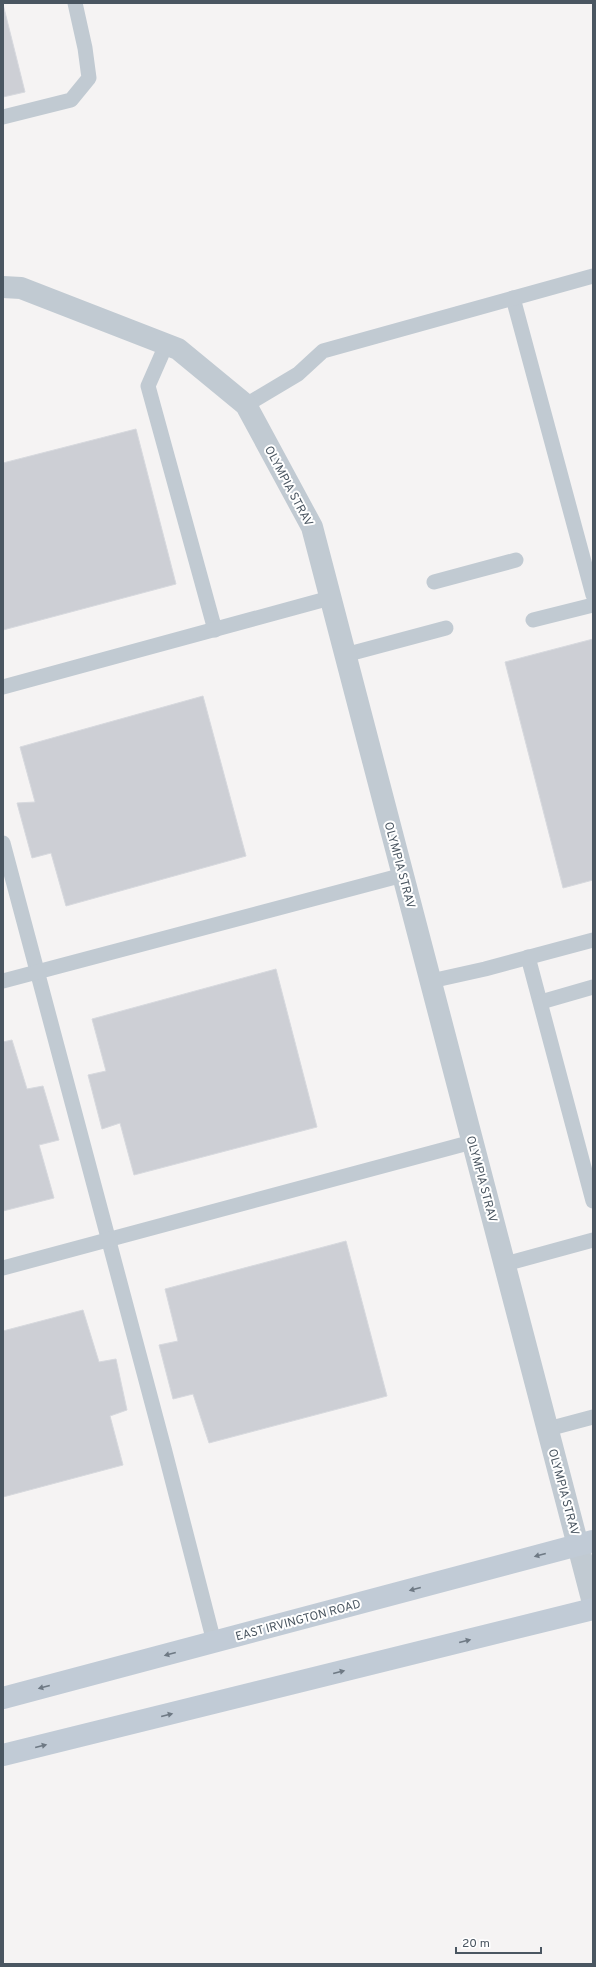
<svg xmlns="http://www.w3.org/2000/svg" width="596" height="1967" font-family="Overpass,sans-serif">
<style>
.building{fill:#cdcfd5;stroke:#d7d9de}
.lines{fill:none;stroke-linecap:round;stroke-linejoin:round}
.lane{stroke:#c1cad2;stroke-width:15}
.street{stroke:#c1cad2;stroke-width:22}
.secondary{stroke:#c1cbd6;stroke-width:22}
.oneway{fill:#6e7984}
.labels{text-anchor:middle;stroke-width:4;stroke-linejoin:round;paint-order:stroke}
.street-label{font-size:12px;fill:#4a5661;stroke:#fff}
</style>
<rect width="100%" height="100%" fill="#f5f3f3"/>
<!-- building -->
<g class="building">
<path d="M3,4l22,88 -22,5z"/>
<path d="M136,429l40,155 -173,46v-167z"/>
<path d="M593,639v241l-30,8 -58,-226z"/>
<path d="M203,696l43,160 -180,50 -15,-53 -19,5 -15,-55 18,-1 -15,-55z"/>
<path d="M276,969l41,158 -183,48 -14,-52 -18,6 -14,-54 18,-4 -14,-52z"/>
<path d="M12,1040l15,49 16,-3 16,54 -20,5 15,53 -51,13v-169z"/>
<path d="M346,1241l41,155 -178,47 -16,-49 -20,5 -14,-54 19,-4 -13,-52z"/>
<path d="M83,1310l16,52 17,-3 11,51 -17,6 13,49 -120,32v-166z"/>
</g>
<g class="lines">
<!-- lane -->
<g class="lane">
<path d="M3,117l68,-17 18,-22 -4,-30 -10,-45"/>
<path d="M513,298l80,297"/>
<path d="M166,345l-18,41 67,244"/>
<path d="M246,405l52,-31 25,-23 270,-75"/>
<path d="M434,582l82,-22"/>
<path d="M533,620l60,-15"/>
<path d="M345,655l101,-27"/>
<path d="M3,687l327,-89"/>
<path d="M3,843l161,605 50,194"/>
<path d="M528,957l65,244"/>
<path d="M3,981l400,-106"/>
<path d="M431,981l54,-12 108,-29"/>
<path d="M541,1002l52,-15"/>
<path d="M505,1264l88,-24"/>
<path d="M3,1268l469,-126"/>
<path d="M548,1429l45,-12"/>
</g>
<!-- street -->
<path class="street" d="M3,287l18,1 157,61 68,56 66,122 281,1076"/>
<!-- secondary -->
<g class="secondary">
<path d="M3,1698l590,-157"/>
<path d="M3,1755l590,-146"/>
</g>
</g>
<!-- one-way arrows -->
<defs><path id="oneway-solid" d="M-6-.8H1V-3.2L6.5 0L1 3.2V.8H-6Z"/></defs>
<g class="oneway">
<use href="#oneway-solid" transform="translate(540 1555) rotate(165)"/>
<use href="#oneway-solid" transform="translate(415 1589) rotate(165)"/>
<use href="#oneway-solid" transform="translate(465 1641) rotate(-14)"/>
<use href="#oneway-solid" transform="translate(170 1654) rotate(165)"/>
<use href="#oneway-solid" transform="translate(339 1672) rotate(-14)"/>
<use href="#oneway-solid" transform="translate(44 1687) rotate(165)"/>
<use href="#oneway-solid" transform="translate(167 1715) rotate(-14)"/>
<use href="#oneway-solid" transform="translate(41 1746) rotate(-14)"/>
</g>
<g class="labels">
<!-- street labels -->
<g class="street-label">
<text transform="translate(289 486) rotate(62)" y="4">OLYMPIA STRAV</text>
<text transform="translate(400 865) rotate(75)" y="4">OLYMPIA STRAV</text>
<text transform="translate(482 1179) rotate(75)" y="4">OLYMPIA STRAV</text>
<text transform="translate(564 1492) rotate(75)" y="4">OLYMPIA STRAV</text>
<text transform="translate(298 1620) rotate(-15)" y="4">EAST IRVINGTON ROAD</text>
</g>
</g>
<!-- border -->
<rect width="596" height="1967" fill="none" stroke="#4a5661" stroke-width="8"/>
<!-- scale -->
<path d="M456 1947v6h85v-6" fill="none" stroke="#4a5661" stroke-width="2"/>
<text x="462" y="1947" font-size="12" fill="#4a5661" stroke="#ffffff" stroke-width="3" paint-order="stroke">20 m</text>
</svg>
